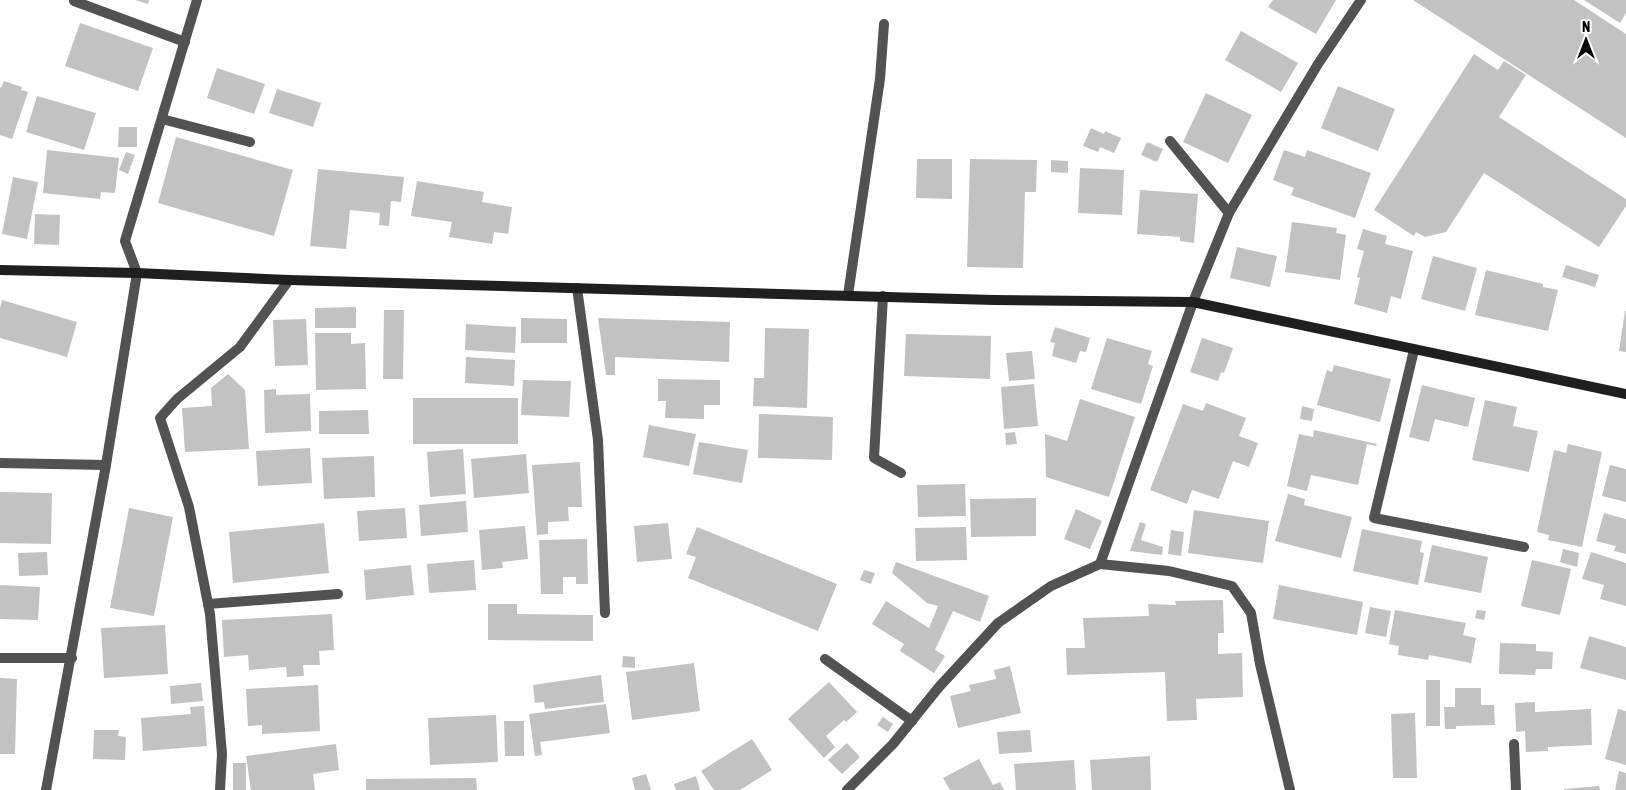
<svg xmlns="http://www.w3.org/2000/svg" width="1626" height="790" font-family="'Asap Condensed',sans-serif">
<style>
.building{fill:#c2c2c2}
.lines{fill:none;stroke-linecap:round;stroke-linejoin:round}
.street{stroke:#525252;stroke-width:10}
.secondary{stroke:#1f1f1f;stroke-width:10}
</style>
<rect width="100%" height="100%" fill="#fff"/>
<!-- building -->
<g class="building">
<path d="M135,0h14l-1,4z"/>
<path d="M1273,0h63l-20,34 -48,-27z"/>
<path d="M1413,0h161l52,34v104z"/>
<path d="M1584,0h42v13l-6,10z"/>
<path d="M80,23l73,25 -15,43 -73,-25z"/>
<path d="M1241,31l57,32 -17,29 -56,-32z"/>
<path d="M1474,54l24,16 6,-9 22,14 -27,42 127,82v7l-27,41 -115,-74 -38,59 -21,5 -9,-5 -2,4 -40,-26z"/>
<path d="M217,68l48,16 -11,30 -47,-16z"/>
<path d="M4,81l18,6 -1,3 7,2 -16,47 -12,-4v-48l1,1z"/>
<path d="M1338,86l57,23 -17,42 -57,-23z"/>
<path d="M277,89l44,14 -8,24 -44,-14z"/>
<path d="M1206,93l46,22 -24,48 -45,-21z"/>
<path d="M37,96l59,17 -12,37 -58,-18z"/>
<path d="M119,127h18v20h-19z"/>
<path d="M1091,128l13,6 1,-3 16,7 -7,15 -14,-6 -2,5 -15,-6z"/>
<path d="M176,137l117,33 -19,66 -116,-33z"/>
<path d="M1147,142l16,7 -6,13 -16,-7z"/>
<path d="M47,150l72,8 -4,35 -14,-1 -1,7 -57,-6z"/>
<path d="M1284,150l21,7 2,-7 64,23 -16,45 -64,-23 3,-7 -21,-8z"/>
<path d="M126,152l9,3 -7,19 -9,-4z"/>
<path d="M917,159h35v40l-36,-1z"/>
<path d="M970,159l67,1 -1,32h-11l-2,76 -56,-1z"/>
<path d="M1051,160l17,1v12l-17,-1z"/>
<path d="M1080,168l44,2 -2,45 -44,-2z"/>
<path d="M318,169l86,8 -3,25 -10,-1 -2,25 -10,-1 1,-12 -30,-3 -4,39 -36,-3z"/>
<path d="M13,177l25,5 -11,57 -25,-5z"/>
<path d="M417,181l67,11 -2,10 30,5 -4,27 -14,-2 -2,12 -43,-7 3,-15 -41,-6z"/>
<path d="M1140,190l58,4 -4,49 -14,-2v-4l-43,-3z"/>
<path d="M35,214l25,1 -1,30 -25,-1z"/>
<path d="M1292,222l45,6 -1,5 10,2 -6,45 -55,-8z"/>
<path d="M1363,229l24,7 -2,8 28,7 -12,48 -10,-3 -4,17 -33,-9 6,-26 -3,-1 7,-26 -7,-2z"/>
<path d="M1237,247l40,9 -7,31 -40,-9z"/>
<path d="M1433,256l44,12 -12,43 -44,-12z"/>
<path d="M1566,265l33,10 -4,12 -33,-10z"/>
<path d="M1486,270l57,14v3l15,3 -10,41 -73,-16z"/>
<path d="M2,300l75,22 -10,35 -67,-19v-30z"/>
<path d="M356,307v21h-41v-20z"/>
<path d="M384,310h20l-1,69h-20z"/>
<path d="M1625,311h1v41l-7,-1z"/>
<path d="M521,318l46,1v24h-46z"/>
<path d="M598,318l132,4 -1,40 -114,-5v18h-9z"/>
<path d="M306,319l2,46 -33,1 -2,-46z"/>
<path d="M466,324l50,3 -1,26 -50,-3z"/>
<path d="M1055,327l35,11 -4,14 -6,-1 -4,12 -24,-7 3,-13 -5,-1z"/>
<path d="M765,328l44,1 -2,79 -54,-2 1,-28h10z"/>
<path d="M315,333h36v11l14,-1 1,46 -50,1z"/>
<path d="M906,334l85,2 -1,43 -86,-3z"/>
<path d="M1107,338l45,13 -4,13 5,2 -12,38 -50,-15z"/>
<path d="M1202,338l31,10 -9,25 -3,-1 -3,9 -28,-9z"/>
<path d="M1032,351l3,28 -26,2 -3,-28z"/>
<path d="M466,357l49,3 -1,26 -49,-3z"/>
<path d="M1334,365l57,14 -11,43 -63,-17 10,-35 5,2z"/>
<path d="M228,374l17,16 4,59 -64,3 -3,-44 30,-2 -1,-18z"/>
<path d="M658,379l62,1v25h-16v14l-39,-1 1,-17h-8z"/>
<path d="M523,380l48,1 -2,36 -48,-2z"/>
<path d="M1034,384l4,42 -34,3 -3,-42z"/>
<path d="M1422,385l53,13 -7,29 -33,-8 -6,23 -20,-5z"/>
<path d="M276,389v6l34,-1 1,37 -46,2 -1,-43z"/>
<rect x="413" y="398" width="105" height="46"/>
<path d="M1080,399l55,18 -26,80 -63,-20 -1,-43 22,7z"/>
<path d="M1485,400l32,7 -4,19 25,5 -9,41 -57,-12z"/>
<path d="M1206,403l40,15 -7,18 19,7 -9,24 -16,-6 -14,38 -27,-9 -5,14 -37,-14 33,-86 20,7z"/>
<path d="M1302,406l12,3 -2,12 -12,-2z"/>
<path d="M368,410l1,24h-50v-23z"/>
<path d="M759,414l74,3 -1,43 -74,-2z"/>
<path d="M649,425l47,9 -7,32 -46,-9z"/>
<path d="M1314,430l63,14 -1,2 -9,-2 -9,41 -47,-10 -4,16 -20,-5 12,-52 14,3z"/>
<path d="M1015,432l2,12 -11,1 -1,-12z"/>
<path d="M699,442l49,8 -6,33 -49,-9z"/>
<path d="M1568,444l34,8 -20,95 -34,-7 1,-5 -12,-3 17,-82 12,3z"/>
<path d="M310,448l2,35 -54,3 -2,-35z"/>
<path d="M463,449l3,45 -36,3 -3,-45z"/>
<path d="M526,454l3,39 -55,5 -3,-39z"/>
<path d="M374,456l1,41 -51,2 -2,-41z"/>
<path d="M580,462l2,45h-14l1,14 -21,1v12l-11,1 -5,-70z"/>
<path d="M1610,465l16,4v33l-24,-6z"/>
<path d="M965,484l1,32 -48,1 -1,-32z"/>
<path d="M0,492l52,1 -1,51 -51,-1z"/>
<path d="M1288,494l17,5 -1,6 48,12 -11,41 -66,-17z"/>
<path d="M1036,498v38l-65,1 -1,-38z"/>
<path d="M466,501l2,31 -47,4 -2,-31z"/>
<path d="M129,508l44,9 -19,99 -44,-8z"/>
<path d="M405,508l2,30 -48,3 -2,-30z"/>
<path d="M1076,509l26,12 -12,28 -26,-10z"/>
<path d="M1194,510l75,11 -6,42 -75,-10z"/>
<path d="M1604,513l22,6v35l-12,-3 2,-5 -20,-5z"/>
<path d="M1140,522l6,2 -5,16 22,7 -1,8 -32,-4z"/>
<path d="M324,523l5,50 -96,10 -4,-51z"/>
<path d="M668,523l4,36 -35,3 -3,-36z"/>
<path d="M525,526l3,33 -26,3 1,6 -21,2 -3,-40z"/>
<path d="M697,527l140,57 -19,47 -130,-53 8,-21 -10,-3z"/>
<path d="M966,527l1,33 -51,1 -1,-33z"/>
<path d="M1362,529l60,12 -2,11 4,1 -6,32 -65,-14z"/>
<path d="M1171,530l13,2 -3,24 -13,-2z"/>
<path d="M587,539l1,45h-12v-7h-13v17h-22l-2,-54z"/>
<path d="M1432,545l56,12 -7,36 -57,-11z"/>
<path d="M1563,549l16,4 -2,14 -17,-5z"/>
<path d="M47,552l1,23 -29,1 -1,-23z"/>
<path d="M1591,552l35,11v43l-26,-7 4,-14 -22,-6z"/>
<path d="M474,560l2,30 -47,3 -2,-29z"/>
<path d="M1532,560l39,9 -11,46 -39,-9z"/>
<path d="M896,562l93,34 -9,26 -27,-11 -18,39 10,6 -11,17 -34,-22 4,-7 -32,-20 14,-23 43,27 9,-22 -11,-3 -35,-30z"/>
<path d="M411,565l3,30 -48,5 -2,-30z"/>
<path d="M864,570l11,3 -4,11 -11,-4z"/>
<path d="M0,585l40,2 -2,33 -38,-1z"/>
<path d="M1279,585l84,17 -6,33 -84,-16z"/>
<path d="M1223,600l1,33h-6v21l24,-1 1,44 -47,2 1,21 -30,1 -2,-49 -98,3 -1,-27h19l-2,-30 66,-2 -1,-12 28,1 -1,-4z"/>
<path d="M488,604h29v10l76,1v26l-105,-1z"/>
<path d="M1370,607l21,4 -5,26 -21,-4z"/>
<path d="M1395,610l71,13 -3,12 13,3 -5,25 -42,-8 -1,5 -30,-5 1,-9 -10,-2z"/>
<path d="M1477,610l9,1 -2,9 -9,-2z"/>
<path d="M332,614l2,36 -15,1 1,14h-17l1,11 -17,1 -1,-10 -37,3 -1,-15 -24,2 -2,-37z"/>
<path d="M165,625l3,49 -64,4 -3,-50z"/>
<path d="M1589,636l37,11v33l-46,-12z"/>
<path d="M1500,643l36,1v7l17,1 -1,17h-16l-1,6 -36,-1z"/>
<path d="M623,656l12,1v11l-13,-1z"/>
<path d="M694,663l6,48 -68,9 -6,-48z"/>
<path d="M1010,666l11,47 -63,15 -8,-32 21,-5 -2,-6 27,-6 -2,-9z"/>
<path d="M601,675l3,27 -59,7 -1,-7 -9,1 -2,-18z"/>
<path d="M0,678l17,1 -2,75h-15z"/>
<rect x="1426" y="680" width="14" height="46"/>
<path d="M829,682l28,30 -11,10 -2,-2 -18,16 9,11 -11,11 -36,-39z"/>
<path d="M201,683l2,18 -32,3 -1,-18z"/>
<path d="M318,685l2,46 -58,3v-9l-14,1 -2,-37z"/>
<path d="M1455,688h26v17h13l1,20 -39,1v3h-11l-1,-22h11z"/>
<path d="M1535,702v10l56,-3 1,36 -44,2v4l-22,1 -1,-21 -9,1 -1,-29z"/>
<path d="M606,704l4,29 -70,9 2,13 -7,1 -6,-42z"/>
<path d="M204,706l3,40 -64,5 -2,-33 50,-4 -1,-7z"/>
<path d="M1618,709l8,2v54l-21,-6z"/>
<path d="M1415,713l2,65h-24l-2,-64z"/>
<path d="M496,715l2,47 -68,3 -2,-47z"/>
<path d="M883,717l10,7 -5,8 -11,-7z"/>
<path d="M504,721h20v35h-19z"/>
<path d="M94,730h25l-1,6 8,1 -1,23 -32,-1z"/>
<path d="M1030,730l2,22 -33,2 -2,-22z"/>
<path d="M752,739l20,31 -32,20h-26l-13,-19z"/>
<path d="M847,743l13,14 -18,17 -14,-14z"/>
<path d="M336,744l3,26 -26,4 2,16h-64l-5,-34z"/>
<path d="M1150,756l1,34h-59l-2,-30z"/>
<path d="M979,759l14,26 7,-3 4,8h-54l-7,-12z"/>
<path d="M1074,760l2,30h-60l-2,-26z"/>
<rect x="233" y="763" width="13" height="27"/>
<path d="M1619,771l7,2v17h-11z"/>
<path d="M646,774l5,16h-16l-3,-12z"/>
<path d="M696,776l4,14h-24l-2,-6z"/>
<path d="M476,778l1,12h-111v-11z"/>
<path d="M1599,786l1,4h-36v-1z"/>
</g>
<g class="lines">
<!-- street -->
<g class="street">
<path d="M74,1l111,41"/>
<path d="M162,119l88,23"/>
<path d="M1170,141l59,72"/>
<path d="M577,288l21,152 7,173"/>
<path d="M848,295l32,-216 4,-55"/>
<path d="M883,296l-9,162 27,15"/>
<path d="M1414,350l-40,168 150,29"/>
<path d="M0,463l106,2"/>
<path d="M1100,564l93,-262 36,-89 89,-149 43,-64"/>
<path d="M208,604l130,-10"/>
<path d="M0,658h72"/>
<path d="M825,659l87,62"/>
<path d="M1514,744l2,46"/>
<path d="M46,790l60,-325 31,-192 -12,-32 72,-241"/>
<path d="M220,790l2,-36 -12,-140 -21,-107 -29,-89 17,-19 63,-52 49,-67"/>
<path d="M847,790l46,-46 46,-57 59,-64 53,-37 49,-22 69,7 63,15 19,27 9,51 30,126"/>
</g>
<!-- secondary -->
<path class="secondary" d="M0,270l137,3 152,7 705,20 199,2 433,92"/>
</g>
<!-- north arrow -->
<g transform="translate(1586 40)" stroke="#ffffff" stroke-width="4" paint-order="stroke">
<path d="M0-4L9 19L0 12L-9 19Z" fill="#000000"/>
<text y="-8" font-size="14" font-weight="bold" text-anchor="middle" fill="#000000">N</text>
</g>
</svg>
